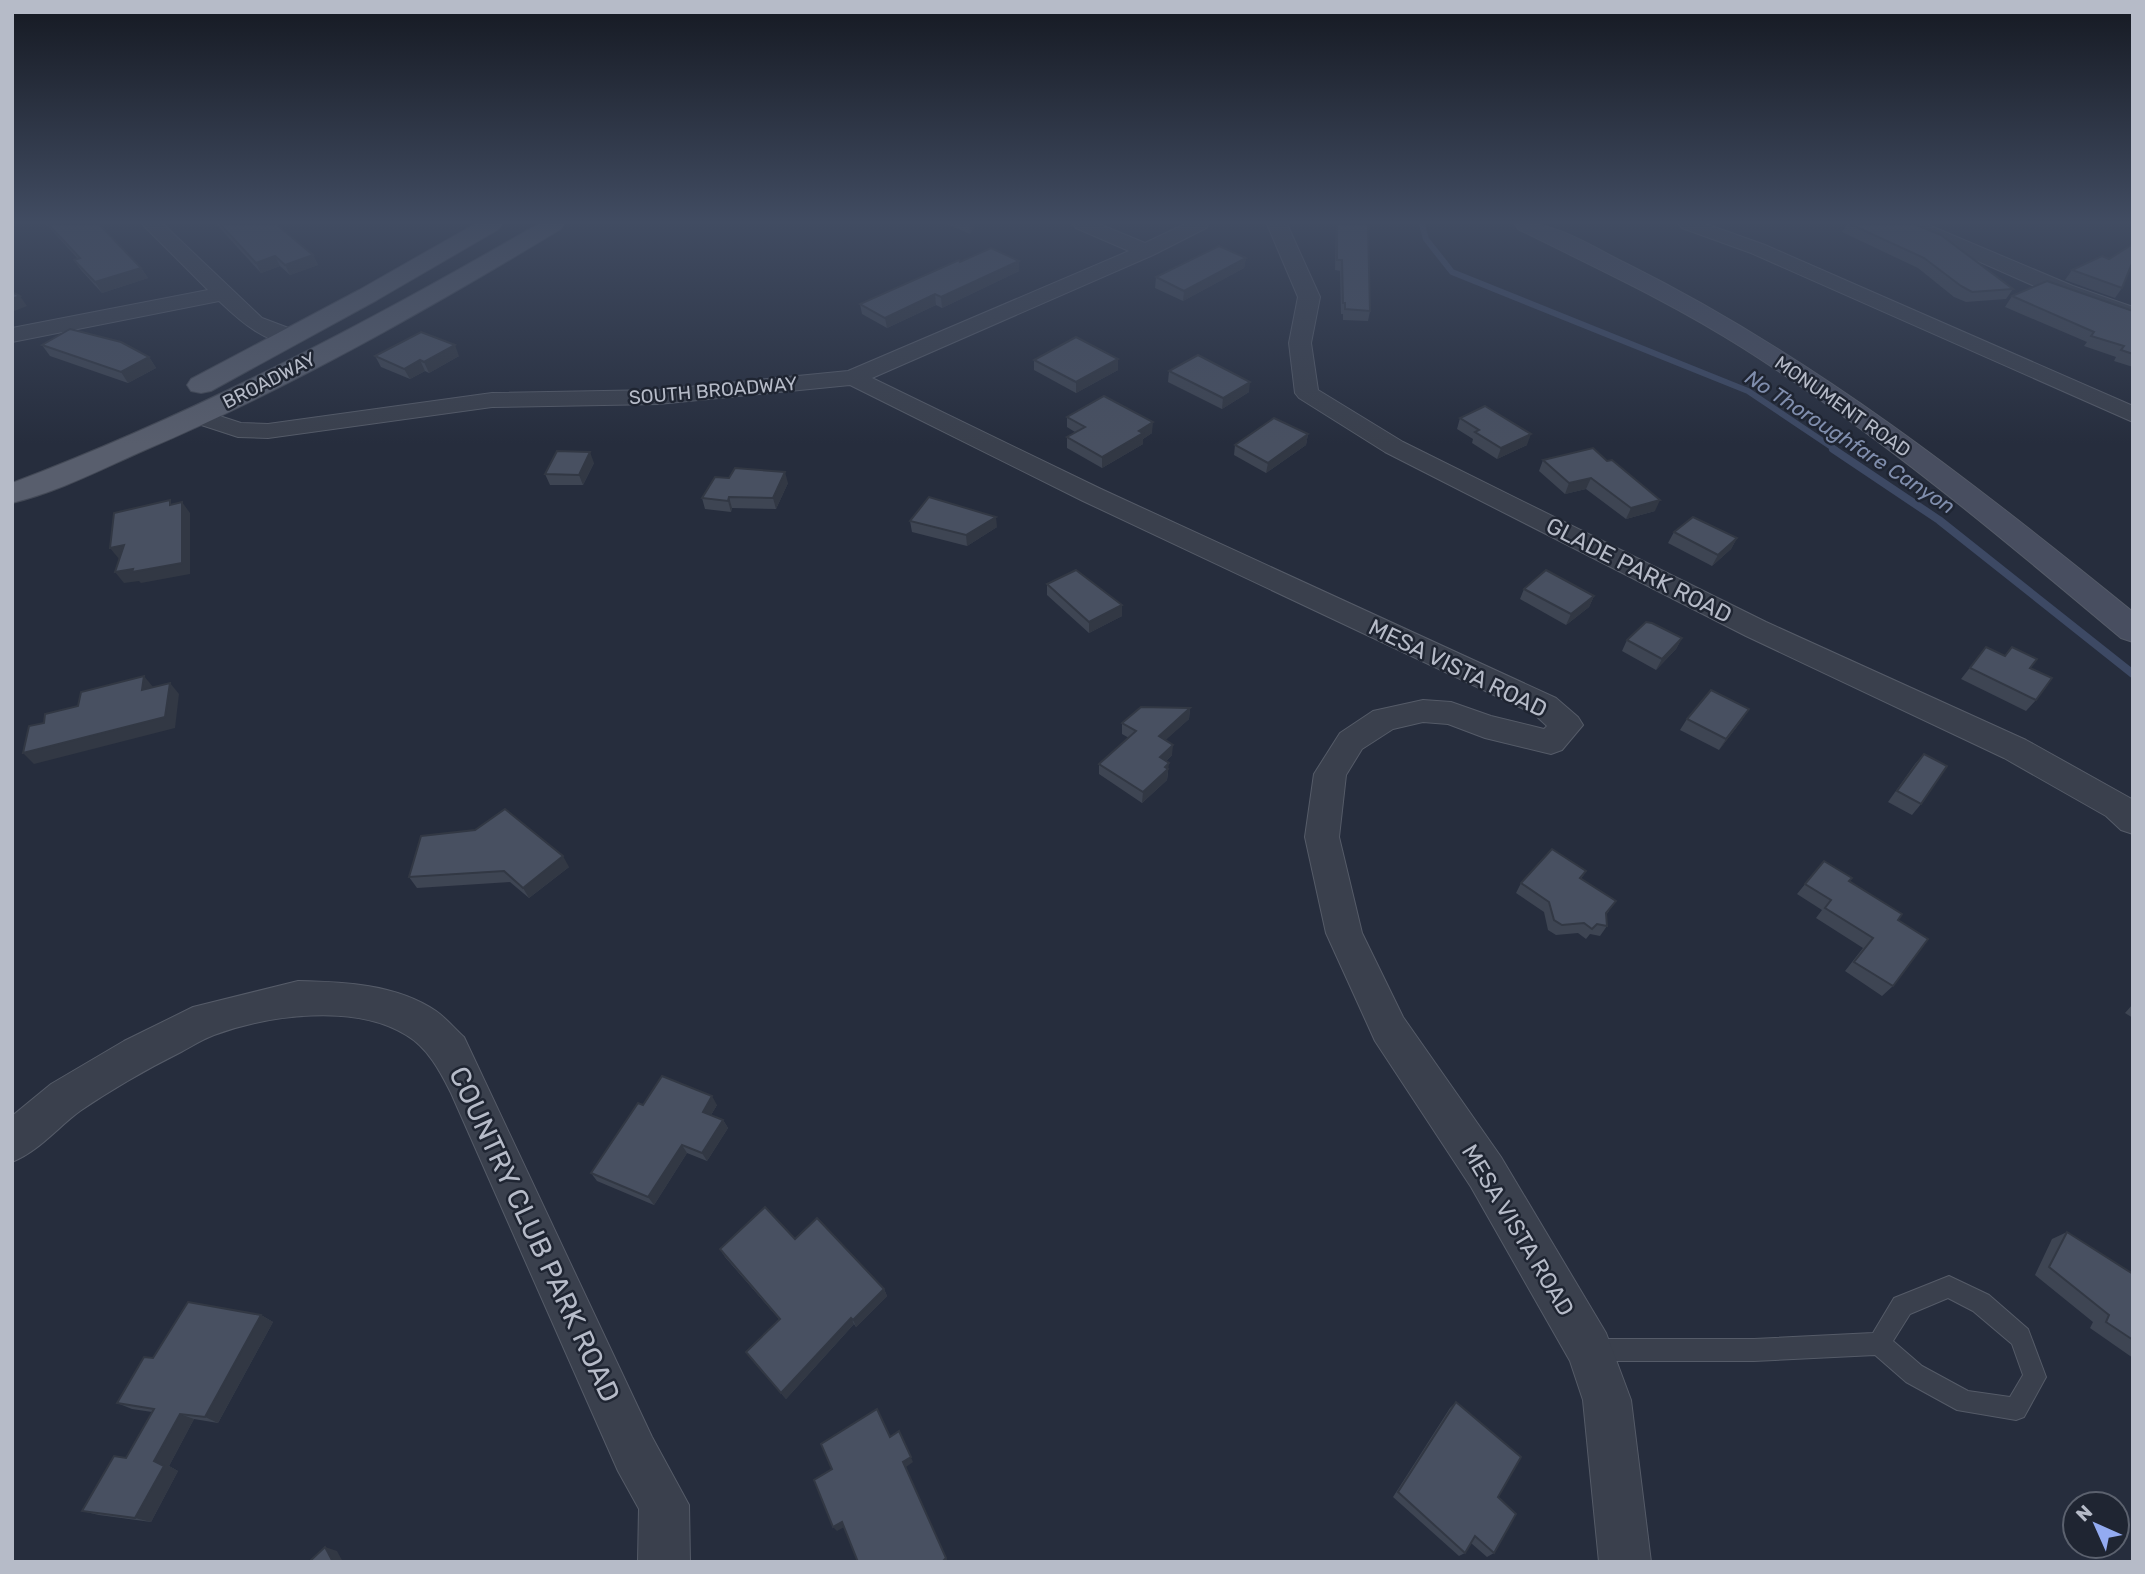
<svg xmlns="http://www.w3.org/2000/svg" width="2145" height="1574" font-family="Rubik,sans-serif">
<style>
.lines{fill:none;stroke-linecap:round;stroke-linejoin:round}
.stream-far1{stroke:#3d4964;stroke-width:6}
.stream{stroke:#3d4964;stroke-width:8}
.lane-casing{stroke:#555b68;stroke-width:2}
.street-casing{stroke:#555b68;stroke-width:2}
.secondary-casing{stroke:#555b68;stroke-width:2}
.primary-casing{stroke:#434956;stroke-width:2}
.lane{fill:#3a404d;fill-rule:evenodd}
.street{fill:#3a404d;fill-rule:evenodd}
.secondary{fill:#484e60;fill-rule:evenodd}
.primary{fill:#585e6d;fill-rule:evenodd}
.wall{fill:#3e4553}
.shaded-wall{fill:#323844}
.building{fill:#485061;stroke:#323844;stroke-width:2}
.labels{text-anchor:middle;stroke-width:5;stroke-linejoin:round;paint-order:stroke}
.far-street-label{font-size:19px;fill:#b6bbc8;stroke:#1f2532}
.far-water-label{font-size:21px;font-style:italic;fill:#808ead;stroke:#1f2532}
.street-label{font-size:23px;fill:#b6bbc8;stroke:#1f2532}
.near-street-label{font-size:28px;fill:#b6bbc8;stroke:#1f2532}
</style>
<rect width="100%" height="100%" fill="#262d3d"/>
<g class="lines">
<!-- stream-far1 -->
<path class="stream-far1" d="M1422,224l4,15 26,33 296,119 88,59"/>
<!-- stream -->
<path class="stream" d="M1833,449l106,71 194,154"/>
<!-- lane casing -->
<g class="lane-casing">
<path id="lane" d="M1949,1276l40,19 39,34 18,48 -22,40 -8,3 -59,-10 -51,-28 -31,-27 -121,6h-162l-8,-3 -3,-8 3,-8 8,-3h162l119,-6 21,-35zM1948,1298l25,13 39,33 11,31 -13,22 -42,-6 -46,-25 -29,-25 17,-27z"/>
</g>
<!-- street casing -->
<g class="street-casing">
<g id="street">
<path d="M142,224h21l99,94 37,14 3,5 -3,5c-29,7 -61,-23 -80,-41l-207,41v-14l196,-38z"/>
<path d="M1073,224h26l46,19 40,-19h24l-3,4 -53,27 -281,123 229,111 455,209 22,19 5,8 -21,25 -11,4 -66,-16 -37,-14 -25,-2 -30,7 -31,20 -16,26 -7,62 23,96 41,84 98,140 105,176 25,67 20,162h-52l-16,-162 -13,-39 -99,-174 -96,-146 -49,-108 -21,-96 9,-63 26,-41 33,-22 50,-11 28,2 40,14 53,13 3,-3 -13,-12 -451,-213 -233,-116 -192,19 -166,3 -224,31 -30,-1 -49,-16 -3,-5 3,-5 9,-2 43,14 27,1 224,-31 166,-3 190,-19 281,-120 -53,-23z"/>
<path d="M1267,224h20l33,73 -9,46 7,47 85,52 363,180 260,118 104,58 3,2v34l-12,-4 -15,-14 -102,-58 -258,-122 -361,-184 -86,-54 -4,-5 -6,-50 9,-46z"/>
<path d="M1679,224h27l59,21 368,161v16l-382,-169 -69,-25z"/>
<path d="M1900,224h26l147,62 60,21v14l-76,-25 -154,-68z"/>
<path d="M298,981c46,1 98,3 138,30 10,7 19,18 28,26l188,400 37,68 1,57h-52l1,-53 -21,-38 -167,-378c-11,-22 -23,-45 -45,-58 -51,-32 -138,-20 -192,0 -11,4 -22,11 -33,17 -34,17 -69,37 -101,59 -23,17 -41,40 -68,51v-46l39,-32 73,-43 69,-34z"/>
</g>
</g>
<!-- secondary casing -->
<g class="secondary-casing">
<path id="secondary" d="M1515,224c39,-4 77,23 112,40 185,92 346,218 506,348v30l-12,-4c-121,-102 -244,-205 -378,-290 -72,-46 -149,-81 -225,-119z"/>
</g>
<!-- primary casing -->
<g class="primary-casing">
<g id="primary">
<path d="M475,224h27l-3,5 -122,71 -166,91 -10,2 -10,-2 -4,-6 4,-6 168,-89z"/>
<path d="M538,224h26l-3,5c-134,81 -271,159 -416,221 -43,19 -87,42 -133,53v-20c184,-70 356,-160 526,-259z"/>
</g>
</g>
<!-- lane -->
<use href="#lane" class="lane"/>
<!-- street -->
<use href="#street" class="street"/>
<!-- secondary -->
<use href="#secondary" class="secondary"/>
<!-- primary -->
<use href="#primary" class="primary"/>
</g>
<!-- wall -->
<g class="wall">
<path d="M46,224h53l42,44 7,10 -46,15 -21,-23 -7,-10 4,-1z"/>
<path d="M216,224h60l37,31 5,10 -28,10 -10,-9 -19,7z"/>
<path d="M947,224h28l-5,10z"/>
<path d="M1336,224h29l5,87 -2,10 -25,-1v-6h-2l-1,-43 -5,-1z"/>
<path d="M1847,224h67l99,65 -7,10 -40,3 -12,-5 -36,-29 -76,-36z"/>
<path d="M1246,258l-2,10 -61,33 -28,-13 1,-11z"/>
<path d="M1019,261v10l-77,37 -6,-3 -49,23 -25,-14 -2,-10 100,-42z"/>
<path d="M2072,270l50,18 -7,10 -50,-18z"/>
<path d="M2012,296l121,15v56l-19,-6 2,-4 -32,-11 3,-4 -82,-35z"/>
<path d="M42,345l107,12 7,11 -28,15 -78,-27z"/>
<path d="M375,356h84l-30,17 -4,-2 -15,8 -29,-12z"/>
<path d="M1034,360l84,10 -42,23 -42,-23z"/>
<path d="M1169,371l80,21 -27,17 -54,-27z"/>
<path d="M1067,417l85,16 -9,6v5l-41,24 -35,-20v-11l8,-5 -8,-5z"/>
<path d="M1460,418l67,27 -30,14 -25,-16 1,-4 -16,-10z"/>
<path d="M1308,434l-2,11 -40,28 -32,-18 1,-10z"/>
<path d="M1593,448l62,63 -29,8 -40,-30 -21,5 -26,-23 4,-11z"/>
<path d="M594,463l-11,22h-33l-5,-11z"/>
<path d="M788,483l-12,26 -44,-1 -1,4 -26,-3 -3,-11z"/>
<path d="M910,521l87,6 -30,19 -55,-14z"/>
<path d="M1674,532l63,6 -6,11 -19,17 -44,-23z"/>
<path d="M1047,584l75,21v11l-33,17 -42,-38z"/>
<path d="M1524,589l70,7 -5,11 -23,18 -46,-26z"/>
<path d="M1682,638l-6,11 -20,21 -34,-19 5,-11z"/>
<path d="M1986,647l44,21 6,32 -10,11 -65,-32z"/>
<path d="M1190,708l-1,11 -24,21 7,15 -6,6 2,12 -1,7 -25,23 -43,-29v-10l30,-26 -7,-4v-11z"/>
<path d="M1687,719l55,1 -23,30 -39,-20z"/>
<path d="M1924,754l-3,50 -9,11 -24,-13 27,-38z"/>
<path d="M1824,861l74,59 -5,66 -11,10 -37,-25 18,-23 -47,-30 6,-8 -25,-16z"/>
<path d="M569,867l-40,31 -19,-16 -93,6 -8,-11z"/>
<path d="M1586,871l-5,8 28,32 -3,4 1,11 -7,10 -10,-2 -4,5 -8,-6 -22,2 -8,-5 -4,-18 -28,-19 5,-10z"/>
<path d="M2133,1004v14l-8,-5z"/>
<path d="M643,1105h74l-6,10 12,5 5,8 -21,33 -20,-8 -33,52 -57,-24 -6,-8z"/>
<path d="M2067,1232l66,42v84l-43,-30 3,-6 -58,-47 17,-36z"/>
<path d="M795,1239l89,50 3,7 -31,31 -2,-3 -68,75 -40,-47 33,-33 -54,-62 -5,-8z"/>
<path d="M261,1315l12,7 -55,101 -24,-4 -25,47 9,5 -27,51 -52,-7 -17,-4 44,-53 26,-46 -20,-3 -15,-6 36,-45z"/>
<path d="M1456,1402l38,151 -7,4 -16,-14 -6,10 -6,3 -66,-59 57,-89z"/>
</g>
<!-- shaded-wall -->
<g class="shaded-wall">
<path d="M970,224h5l-5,10 -1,-10z"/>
<path d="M313,255l5,10 -28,10 -5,-10z"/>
<path d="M275,256l5,10 -19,7 -5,-10z"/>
<path d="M1246,258l-2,10 -61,33 1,-10z"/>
<path d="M1019,261v10l-77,37 -1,-11z"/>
<path d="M141,268l7,10 -46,15 -7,-11z"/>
<path d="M935,294l1,11 -49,23 -2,-10z"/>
<path d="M20,296l7,10 -15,6v-13z"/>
<path d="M455,345l4,11 -30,17 -5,-11z"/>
<path d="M149,357l7,11 -28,15 -7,-11z"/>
<path d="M1118,359v11l-42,23v-11z"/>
<path d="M420,360l5,11 -15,8 -6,-10z"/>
<path d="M1250,382l-1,10 -27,17 1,-11z"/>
<path d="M1153,422l-1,11 -9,6v5l-41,24v-11l37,-26z"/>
<path d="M1308,434l-2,11 -40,28 2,-10z"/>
<path d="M1531,434l-4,11 -30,14 4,-11z"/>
<path d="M590,452l4,11 -11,22 -4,-10z"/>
<path d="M785,472l3,11 -12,26 -3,-11z"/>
<path d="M1591,478l-5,11 -21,5 4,-11z"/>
<path d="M729,497l3,11 -1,4 -3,-11z"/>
<path d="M1660,500l-5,11 -29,8 5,-11z"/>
<path d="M182,502l8,11v61l-49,9 -2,-2 -15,2 -9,-11z"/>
<path d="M996,517l1,10 -30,19 -1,-11z"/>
<path d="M1737,538l-6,11 -19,17 6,-11z"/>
<path d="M124,545l8,11 -13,3 -9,-11z"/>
<path d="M1594,596l-5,11 -23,18 5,-11z"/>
<path d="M1122,605v11l-33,17v-11z"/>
<path d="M1682,638l-6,11 -20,21 6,-11z"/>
<path d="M144,676l9,11 -11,3z"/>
<path d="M170,683l9,11 -4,34 -141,36 -11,-11z"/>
<path d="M1190,708l-1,11 -31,28 1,-11z"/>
<path d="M1749,709l-7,11 -23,30 7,-11z"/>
<path d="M1173,745l-1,10 -13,13 1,-11z"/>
<path d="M1169,763l-2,17 -25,23 1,-11z"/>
<path d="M563,856l6,11 -40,31 -6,-10z"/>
<path d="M712,1096l5,9 -9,15 -5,-8z"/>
<path d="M723,1120l5,8 -21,33 -5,-8z"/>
<path d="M682,1145l5,8 -33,52 -6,-8z"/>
<path d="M884,1289l3,7 -31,31 -3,-7z"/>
<path d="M261,1315l12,7 -55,101 -13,-6z"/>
<path d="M851,1318l3,6 -68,75 -5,-6z"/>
<path d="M180,1414l14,5 -25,47 9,5 -27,51 -16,-4 19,-57z"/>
<path d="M899,1431l14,31 -7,5 42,95h-6l-39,-100z"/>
<path d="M842,1522l4,4 -9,5 -4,-4z"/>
<path d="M325,1547l12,4 6,11h-10z"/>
</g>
<!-- building -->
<g class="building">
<path d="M48,224h51l42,44 -46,14 -21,-22 6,-2z"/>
<path d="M220,224h56l37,31 -28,10 -10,-9 -19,7z"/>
<path d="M1337,224h28l3,2 2,85 -25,-2v-6h-2l-1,-43h-5z"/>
<path d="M1850,224h64l27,11 72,54 -41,3 -11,-6 -37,-28z"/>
<path d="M2133,244v17l-11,27 -50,-18 30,-14 7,3z"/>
<path d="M1219,246l27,12 -62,33 -28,-14z"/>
<path d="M991,248l28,13 -78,36 -6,-3 -50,24 -25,-14 99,-44 1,2z"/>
<path d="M2047,281l86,30v43l-12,-4 3,-4 -33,-10 3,-4 -82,-36z"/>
<path d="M12,292l8,4 -8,3z"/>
<path d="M70,329l51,13 28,15 -28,15 -79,-27z"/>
<path d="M421,332l34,13 -31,17 -4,-2 -16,9 -29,-13z"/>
<path d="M1076,337l42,22 -42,23 -42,-22z"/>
<path d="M1198,355l52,27 -27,16 -54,-27z"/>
<path d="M1104,396l49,26 -14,9 4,2 -41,24 -35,-20 18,-10 -18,-10z"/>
<path d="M1485,406l46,28 -30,14 -26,-16 4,-2 -19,-12z"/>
<path d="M1274,418l34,16 -40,29 -33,-18z"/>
<path d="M1593,448l14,13 5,-1 48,40 -29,8 -40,-30 -22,5 -26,-23z"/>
<path d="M557,451l33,1 -11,23 -34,-1z"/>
<path d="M735,468l50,4 -12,26 -44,-1 -1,4 -26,-3 13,-21 14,1z"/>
<path d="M929,497l67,20 -30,18 -56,-14z"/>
<path d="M170,500v5l12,-3v61l-50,9 1,-3 -18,3 9,-27 -14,3 4,-35z"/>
<path d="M1693,517l44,21 -19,17 -44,-23z"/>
<path d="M1076,570l46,35 -33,17 -42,-38z"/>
<path d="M1546,570l48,26 -23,18 -47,-25z"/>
<path d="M1646,622l6,1 30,15 -20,21 -35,-19z"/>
<path d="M1986,647l19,9 7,-9 25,12 -7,9 22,10 -16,22 -66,-32z"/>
<path d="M144,676l-2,14 28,-7 -5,34 -142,36 6,-27 15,-3 1,-9 33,-8 3,-14z"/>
<path d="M1711,690l38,19 -23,30 -39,-20z"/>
<path d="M1141,707l49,1 -31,28 14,9 -13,12 9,6 -4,4 3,2 -25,23 -44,-28 37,-33 -14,-8z"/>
<path d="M1924,754l23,12 -26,38 -24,-13z"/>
<path d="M505,809l58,47 -40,32 -19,-17 -95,6 12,-41 54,-6z"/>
<path d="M1552,849l34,22 -6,7 36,23 -10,12 1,13 -10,-2 -5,5 -8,-6 -22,2 -8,-5 -5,-18 -28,-19z"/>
<path d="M1824,861l28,17 -3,3 53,33 -4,6 30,19 -35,47 -39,-24 19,-24 -48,-30 6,-8 -26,-16z"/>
<path d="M662,1076l50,20 -9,16 20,8 -21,33 -20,-8 -34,52 -57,-24 47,-70 5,2z"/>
<path d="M765,1207l30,32 22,-21 67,71 -31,31 -2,-2 -70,75 -35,-41 34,-33 -60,-70z"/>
<path d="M2067,1232l66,42v66l-27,-18 3,-7 -60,-48z"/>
<path d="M188,1302l73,13 -56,102 -25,-3 -26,47 10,5 -29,52 -53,-7 32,-55 12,2 28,-49 -37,-6 27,-46 9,1z"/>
<path d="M1456,1402l65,55 -23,40 18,17 -22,39 -19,-17 -10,17 -67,-61z"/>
<path d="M877,1409l13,28 9,-6 12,26 -8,5 43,96 -4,4h-84l-16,-40 -9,5 -19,-47 18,-11 -11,-25z"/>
<path d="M325,1547l8,15h-24z"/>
</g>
<!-- sky -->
<linearGradient id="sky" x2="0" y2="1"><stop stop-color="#151922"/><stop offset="0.5" stop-color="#414c62"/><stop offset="1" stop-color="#414c62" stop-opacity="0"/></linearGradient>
<rect width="2145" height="444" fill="url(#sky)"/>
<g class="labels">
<!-- far-street labels -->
<g class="far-street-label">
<text transform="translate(269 380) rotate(-27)" y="7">BROADWAY</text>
<text transform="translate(713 390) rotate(-5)" y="7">SOUTH BROADWAY</text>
<text transform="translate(1843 406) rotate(35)" y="7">MONUMENT ROAD</text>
</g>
<!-- far-water labels -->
<g class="far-water-label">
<text transform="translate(1850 442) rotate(33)" y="7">No Thoroughfare Canyon</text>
</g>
<!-- street labels -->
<g class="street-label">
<text transform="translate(1639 570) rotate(27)" y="8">GLADE PARK ROAD</text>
<text transform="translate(1458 668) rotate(26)" y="8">MESA VISTA ROAD</text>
<text transform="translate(1518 1230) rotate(59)" y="8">MESA VISTA ROAD</text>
</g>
<!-- near-street labels -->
<g class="near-street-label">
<text transform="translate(535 1234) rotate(65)" y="10">COUNTRY CLUB PARK ROAD</text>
</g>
</g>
<!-- border -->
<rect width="2145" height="1574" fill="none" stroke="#b6bbc8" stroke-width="28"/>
<!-- north arrow -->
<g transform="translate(2096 1525) rotate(315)"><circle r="33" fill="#1f2532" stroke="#5b616e" stroke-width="2"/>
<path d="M0-5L12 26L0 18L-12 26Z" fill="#93abf1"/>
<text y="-10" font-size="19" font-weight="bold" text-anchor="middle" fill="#b6bbc8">N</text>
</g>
</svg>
